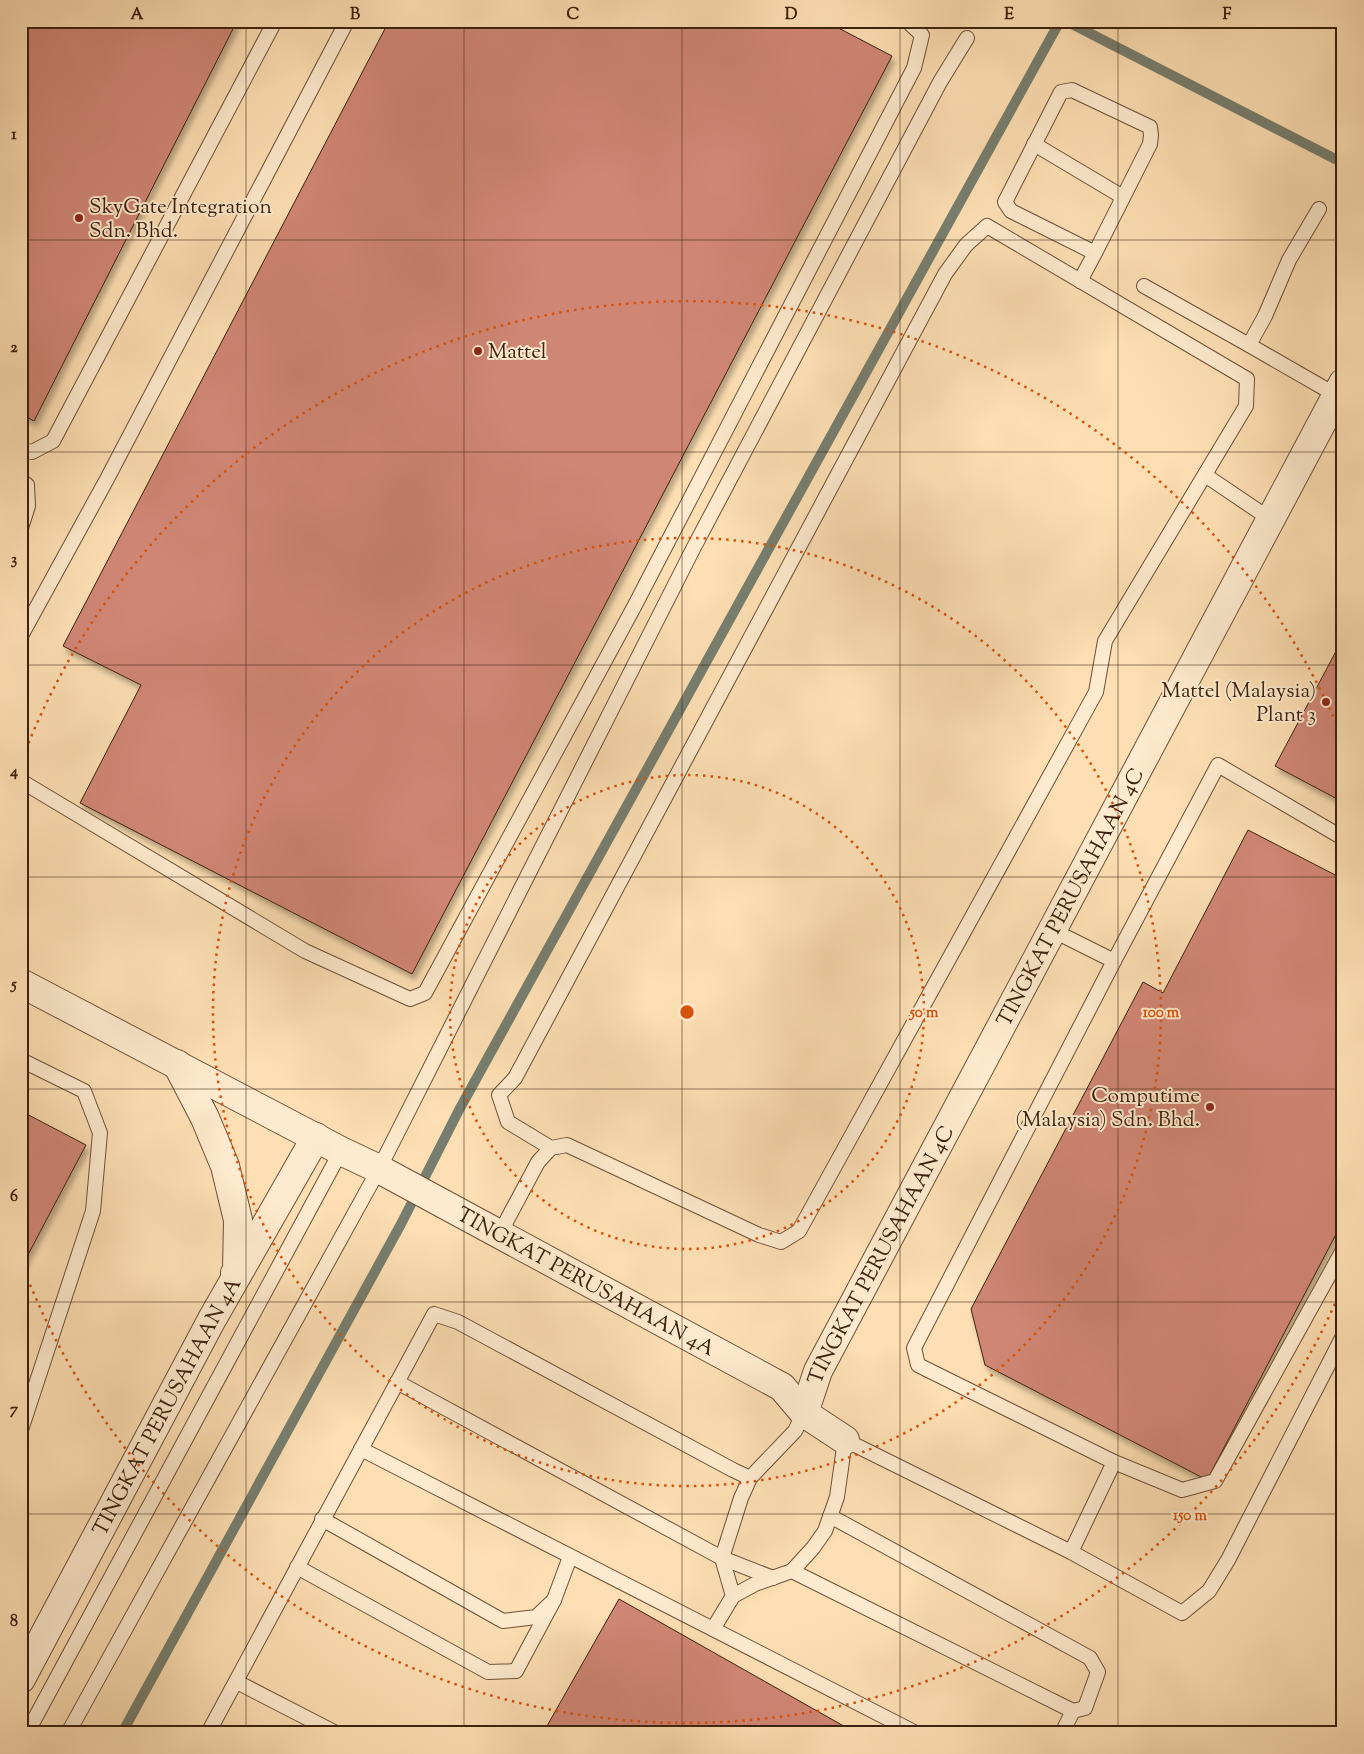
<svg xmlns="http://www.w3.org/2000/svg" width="1364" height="1754" font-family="'Sorts Mill Goudy',serif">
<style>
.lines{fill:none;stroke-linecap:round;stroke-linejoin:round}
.stream{stroke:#777e6f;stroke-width:10}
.building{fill:#d08675;stroke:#3c210e;filter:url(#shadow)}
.service-casing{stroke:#6c5037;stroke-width:16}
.minor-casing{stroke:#6c5037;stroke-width:30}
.service{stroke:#feeace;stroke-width:14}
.minor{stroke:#feeace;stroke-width:28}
.grid{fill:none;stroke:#3c210e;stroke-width:1;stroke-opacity:0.55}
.ring{fill:none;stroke:#d7530c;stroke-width:2.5;stroke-dasharray:2.5 5}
.poi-dot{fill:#8f2418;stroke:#feeace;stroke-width:2}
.labels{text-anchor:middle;stroke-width:4;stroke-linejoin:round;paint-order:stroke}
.poi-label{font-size:21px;fill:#3c210e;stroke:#feeace;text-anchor:start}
.street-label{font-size:21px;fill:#3c210e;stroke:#feeace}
.centre{fill:#d7530c;stroke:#feeace;stroke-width:2.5}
.ring-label{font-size:15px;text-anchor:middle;font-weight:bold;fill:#d7530c;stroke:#feeace;stroke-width:4;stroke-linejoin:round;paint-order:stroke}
.neatline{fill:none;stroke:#3c210e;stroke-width:2}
.grid-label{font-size:16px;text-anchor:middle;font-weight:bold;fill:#3c210e}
</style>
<defs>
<filter id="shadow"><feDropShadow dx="3" dy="5.5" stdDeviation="2.5" flood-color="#0004"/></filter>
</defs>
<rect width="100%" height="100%" fill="#fddfb3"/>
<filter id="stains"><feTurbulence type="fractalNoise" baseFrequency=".004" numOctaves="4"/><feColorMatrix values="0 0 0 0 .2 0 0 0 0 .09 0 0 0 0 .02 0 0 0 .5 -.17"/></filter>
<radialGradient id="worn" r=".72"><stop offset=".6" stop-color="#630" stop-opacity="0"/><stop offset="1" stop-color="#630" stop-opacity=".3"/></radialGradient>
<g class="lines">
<!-- stream -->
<g class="stream">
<path d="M1066,21l277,142"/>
<path d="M122,1733l279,-509 58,-114 601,-1089"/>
</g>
</g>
<!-- building -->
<g class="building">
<path d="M21,21h216l-203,400 -13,-7z"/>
<path d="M389,21h436l67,35 -480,918 -332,-171 61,-118 -78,-39z"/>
<path d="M1343,638v164l-68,-36z"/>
<path d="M1248,830l95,49v342l-136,259 -222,-115 -14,-56 172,-327 20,11z"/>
<path d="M21,1111l65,34 -65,123z"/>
<path d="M619,1599l237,134h-313z"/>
</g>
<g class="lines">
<!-- service casing -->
<g class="service-casing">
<g id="service">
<path d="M1034,144l89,53"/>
<path d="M1319,209l-30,51 -24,56 -16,29 87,50"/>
<path d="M1080,281l15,-28 55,-109 1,-9 -1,-8 -78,-37 -11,2 -56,110 6,9 84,42"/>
<path d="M1144,286l105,59"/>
<path d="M21,450l11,2 21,-11 222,-420"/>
<path d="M1205,475l65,44"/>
<path d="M21,481l6,4 1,21 -7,22"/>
<path d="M21,636l86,-157 240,-458"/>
<path d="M21,781l284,170 105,48 15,-6 209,-386 280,-539 8,-33 -15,-14"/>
<path d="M1052,930l62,31 104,-196 125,73"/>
<path d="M1114,961l-200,387 4,17 196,97 68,28 33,-9 128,-231"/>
<path d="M21,1060l63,31 16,42 -7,78 -72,219"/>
<path d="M500,1233l38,-71 13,-14 16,-3 192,90 22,7 18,-11 297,-539 9,-51 141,-235 1,-27 -260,-153 -21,19 -21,29 -430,804 -16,17 9,27 43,26"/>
<path d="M397,1382l325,176 51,20"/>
<path d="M361,1449l555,284"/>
<path d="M322,1519l181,102 33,-4 18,-17 16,-43"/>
<path d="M1071,1552l43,-90"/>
<path d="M297,1567l191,105 28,-1 38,-71"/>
<path d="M792,1571l281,140 12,-3 13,-36 -8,-14 -260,-142"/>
<path d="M733,1596l-11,-38 19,-60 9,-20 45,-47 9,-18"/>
<path d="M713,1629l20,-33 22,-12 37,-13 21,-23 12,-17 12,-34 8,-57 226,112 111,61 27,-22 19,-31 115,-224"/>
<path d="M237,1682l99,51"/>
<path d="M27,1733l314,-582"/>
<path d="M68,1733l311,-564 314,-620 247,-467 27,-44"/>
<path d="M208,1733l226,-419 24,8 275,148 17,8"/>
<path d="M1062,1733l11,-22"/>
</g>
</g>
<!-- minor casing -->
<g class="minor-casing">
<g id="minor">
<path id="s1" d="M21,983l320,168 38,18 403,218 22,26 41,27"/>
<path d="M177,1064l28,54 20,48 13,54 -1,50 -2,3"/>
<path id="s2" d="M804,1413l14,-42 525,-988"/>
<path id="s3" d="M21,1679l190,-358 105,-184"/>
</g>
</g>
<!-- service -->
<use href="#service" class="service"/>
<!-- minor -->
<use href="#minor" class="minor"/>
</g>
<!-- grid -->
<path class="grid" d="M246,21v1712M464,21v1712M682,21v1712M900,21v1712M1118,21v1712M21,240h1322M21,452h1322M21,665h1322M21,877h1322M21,1089h1322M21,1302h1322M21,1514h1322"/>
<!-- distance rings -->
<g class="ring">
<circle cx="687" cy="1012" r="237"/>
<circle cx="687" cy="1012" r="474"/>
<path d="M1341 1290A711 711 0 0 1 23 1267M23 757A711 711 0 0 1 1341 734"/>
</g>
<!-- markers -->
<g class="poi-dot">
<circle cx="79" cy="218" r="5"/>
<circle cx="478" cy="351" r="5"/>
<circle cx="1326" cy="702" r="5"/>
<circle cx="1210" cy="1107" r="5"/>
</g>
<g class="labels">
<!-- poi labels -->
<g class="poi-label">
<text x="89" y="213">SkyGate Integration<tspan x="89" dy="24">Sdn. Bhd.</tspan></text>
<text x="488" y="358">Mattel</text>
<text x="1316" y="697" text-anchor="end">Mattel (Malaysia)<tspan x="1316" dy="24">Plant 3</tspan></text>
<text x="1200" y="1102" text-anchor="end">Computime<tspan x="1200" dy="24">(Malaysia) Sdn. Bhd.</tspan></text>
</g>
<!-- street labels -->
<g class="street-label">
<text dy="7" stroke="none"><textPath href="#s2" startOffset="581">TINGKAT PERUSAHAAN 4C</textPath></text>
<text dy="7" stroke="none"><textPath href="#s2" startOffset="176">TINGKAT PERUSAHAAN 4C</textPath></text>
<text dy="7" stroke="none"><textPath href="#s1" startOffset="639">TINGKAT PERUSAHAAN 4A</textPath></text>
<text dy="7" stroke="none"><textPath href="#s3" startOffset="309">TINGKAT PERUSAHAAN 4A</textPath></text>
</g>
</g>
<circle cx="687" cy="1012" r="8" class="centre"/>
<g class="ring-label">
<text x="924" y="1017">50 m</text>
<text x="1161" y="1017">100 m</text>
<text x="1190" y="1520">150 m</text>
</g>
<!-- margin -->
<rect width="1364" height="1754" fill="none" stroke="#fddfb3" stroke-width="55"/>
<rect x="28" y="28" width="1308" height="1698" class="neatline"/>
<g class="grid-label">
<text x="137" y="19">A</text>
<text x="355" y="19">B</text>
<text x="573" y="19">C</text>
<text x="791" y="19">D</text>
<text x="1009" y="19">E</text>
<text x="1227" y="19">F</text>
<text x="14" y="139">1</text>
<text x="14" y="352">2</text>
<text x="14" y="564">3</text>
<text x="14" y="776">4</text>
<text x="14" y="989">5</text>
<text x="14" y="1201">6</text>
<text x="14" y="1414">7</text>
<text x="14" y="1626">8</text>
</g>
<rect width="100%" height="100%" filter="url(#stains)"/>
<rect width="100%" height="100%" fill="url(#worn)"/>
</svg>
